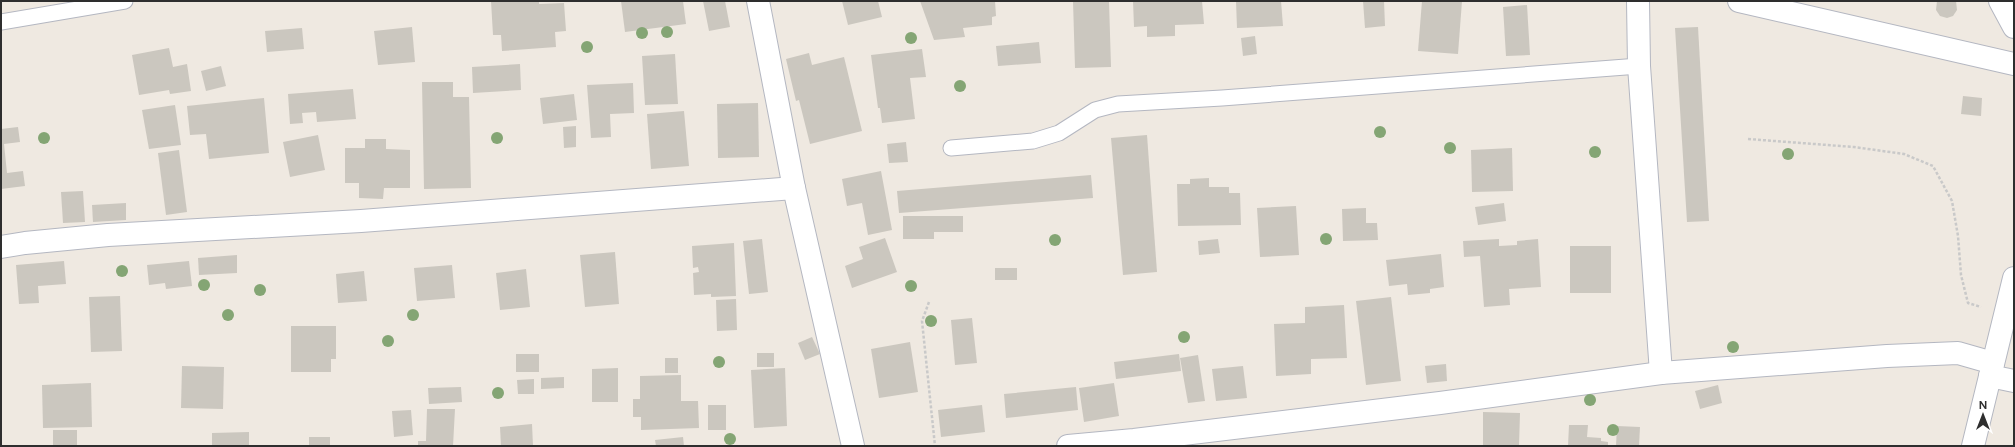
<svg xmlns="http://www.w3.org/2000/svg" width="2015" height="447" font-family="Figtree,sans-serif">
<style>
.building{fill:#cbc7bf}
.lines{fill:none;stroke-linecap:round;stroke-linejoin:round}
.service-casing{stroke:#b4b7c1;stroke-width:17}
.minor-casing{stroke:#b4b7c1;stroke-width:24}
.secondary-casing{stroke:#b4b7c1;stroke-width:24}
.path{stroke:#c9c9c9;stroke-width:2.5;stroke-dasharray:3 2;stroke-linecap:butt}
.service{stroke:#fff;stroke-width:15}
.minor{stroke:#fff;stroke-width:22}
.secondary{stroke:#fff;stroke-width:22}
.tree{fill:#84a574}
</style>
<rect width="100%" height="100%" fill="#efe9e1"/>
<!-- building -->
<g class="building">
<path d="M491,1h48v3l25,-1 2,28 -11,1 1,15 -54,4 -1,-16h-8z"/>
<path d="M621,1h62l3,23 -61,8z"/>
<path d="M703,1h22l5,26 -21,4z"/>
<path d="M842,1h36l4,16 -34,8z"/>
<path d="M920,1h75l1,15 -4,1v8l-29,3 2,9 -31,3z"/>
<path d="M1073,1h36l2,66 -36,1z"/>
<path d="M1133,1h69l2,23 -29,1v11l-28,1v-11l-13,1z"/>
<path d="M1236,1h45l2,25 -46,2z"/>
<path d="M1363,1h21l1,25 -20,2z"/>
<path d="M1422,1h40l-4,53 -40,-3z"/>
<path d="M1937,1h19l1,9 -4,6 -6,2 -7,-2 -4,-6z"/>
<path d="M1527,5l3,50 -24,1 -3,-49z"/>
<path d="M412,27l3,35 -37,3 -4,-34z"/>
<path d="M1698,27l11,194 -22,1 -12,-194z"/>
<path d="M302,28l2,21 -37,3 -2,-21z"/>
<path d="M1255,36l2,18 -14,2 -2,-18z"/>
<path d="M1039,42l2,21 -43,3 -2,-20z"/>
<path d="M169,48l4,19 14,-3 4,27 -21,3 -1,-4 -30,5 -7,-40z"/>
<path d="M922,49l4,28 -16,1 5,41 -33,4 -2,-15h-2l-7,-53z"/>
<path d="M809,53l3,12 32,-8 18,74 -52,13 -11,-44 -3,1 -10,-42z"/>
<path d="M675,54l3,50 -33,1 -3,-49z"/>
<path d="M520,64l1,26 -48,3 -1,-26z"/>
<path d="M221,66l5,20 -20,5 -5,-20z"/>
<path d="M422,82h31v15h16l2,91 -47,1z"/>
<path d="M633,83l1,30 -24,1 1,23 -20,1 -4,-53z"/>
<path d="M353,89l3,30 -39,3 -1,-10 -14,1 1,10 -13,1 -2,-30z"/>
<path d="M574,94l3,26 -34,4 -3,-26z"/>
<path d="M1963,96l19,2 -1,18 -20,-2z"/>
<path d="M264,98l5,55 -60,6 -3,-25 -16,1 -3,-29z"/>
<path d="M758,103l1,54 -41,1 -1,-54z"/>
<path d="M175,105l6,40 -32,4 -7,-39z"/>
<path d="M684,111l5,55 -38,3 -4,-55z"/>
<path d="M576,126v21l-12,1 -1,-21z"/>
<path d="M18,127l2,15 -16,2 3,29 16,-2 2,15 -24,3v-60z"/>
<path d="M318,135l7,35 -35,7 -7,-35z"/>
<path d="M1147,135l10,137 -34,3 -12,-137z"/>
<path d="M365,139h21v10l24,1v38h-26l-1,11 -24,-1v-15h-14v-35h20z"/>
<path d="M906,142l2,20 -19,1 -2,-19z"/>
<path d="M1512,148l1,43 -41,1 -1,-42z"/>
<path d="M179,150l8,62 -21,3 -8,-62z"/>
<path d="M881,171l11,59 -24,5 -6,-32 -15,3 -5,-27z"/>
<path d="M1091,175l2,23 -194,15 -2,-22z"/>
<path d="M1209,178v9h20v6h11l1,32 -63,1 -1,-42h13v-5z"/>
<path d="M83,191l2,31 -22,1 -2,-31z"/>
<path d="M126,203v17l-33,2 -1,-17z"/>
<path d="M1504,203l2,18 -28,4 -3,-18z"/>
<path d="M1296,206l3,49 -39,2 -3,-49z"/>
<path d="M1366,208v15h11l1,17 -35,1 -1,-32z"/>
<path d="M903,216h60v16h-29v7h-31z"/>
<path d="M885,238l12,34 -45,16 -7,-22 18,-7 -4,-12z"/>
<path d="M762,239l6,53 -19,2 -6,-53z"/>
<path d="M1218,239l2,14 -21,2 -1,-14z"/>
<path d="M1499,239v7l18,-1v-4l21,-2 3,48 -32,2 1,16 -26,2 -4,-51 -16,1 -1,-16z"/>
<path d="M734,243l2,53 -25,1v-3l-17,1 -1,-22 6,-1 -1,-5 -5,1 -1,-22z"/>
<rect x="1570" y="246" width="41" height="47"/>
<path d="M615,252l4,52 -34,3 -5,-52z"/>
<path d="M1441,254l3,33 -14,2v4l-22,2 -1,-11 -18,2 -3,-26z"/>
<path d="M237,255v18l-38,2 -1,-17z"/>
<path d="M64,261l2,23 -28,2 1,17 -20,1 -3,-39z"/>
<path d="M189,261l3,25 -26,3 -1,-6 -16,2 -2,-20z"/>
<path d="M452,265l3,33 -38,3 -3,-33z"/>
<rect x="995" y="268" width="22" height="12"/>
<path d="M526,269l4,38 -30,3 -4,-37z"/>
<path d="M364,271l3,30 -29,2 -2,-29z"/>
<path d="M120,296l2,55 -31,1 -2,-55z"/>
<path d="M1391,297l10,84 -35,4 -10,-84z"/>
<path d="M736,299l1,31 -20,1 -1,-31z"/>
<path d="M1344,305l3,53 -36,1v15l-35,2 -2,-52 31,-1v-16z"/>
<path d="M972,318l5,45 -22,2 -4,-45z"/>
<path d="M291,326h45v33h-5v13h-40z"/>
<path d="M812,337l8,17 -15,6 -7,-17z"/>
<path d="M910,342l8,50 -39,6 -8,-49z"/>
<rect x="757" y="353" width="17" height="14"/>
<rect x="516" y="354" width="23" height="18"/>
<path d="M1179,354l2,17 -65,8 -2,-17z"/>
<path d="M1198,355l7,46 -17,2 -8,-45z"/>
<rect x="665" y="358" width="13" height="15"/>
<path d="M1446,364l1,17 -20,2 -2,-17z"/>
<path d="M182,366l42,1 -1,42 -42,-1z"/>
<path d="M1243,366l4,32 -31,3 -4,-32z"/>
<path d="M618,368v34h-26v-33z"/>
<path d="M785,368l2,58 -33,2 -3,-58z"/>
<path d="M681,375v26h17l1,27 -58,2v-13h-8v-18h7v-23z"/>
<path d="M564,377v11l-23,1v-11z"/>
<path d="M534,379v15h-16l-1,-14z"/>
<path d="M91,383l1,44 -49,1 -1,-43z"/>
<path d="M1114,383l5,33 -35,6 -5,-34z"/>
<path d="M1718,385l4,18 -22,6 -5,-18z"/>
<path d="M461,387l1,15 -33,2 -1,-16z"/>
<path d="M1076,387l2,23 -72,8 -2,-24z"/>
<rect x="708" y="405" width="18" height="25"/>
<path d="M982,405l3,27 -44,5 -3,-27z"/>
<path d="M427,409h28l-2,37h-35v-5h8z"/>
<path d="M411,410l2,25 -19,2 -2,-26z"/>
<path d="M1483,412l37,1 -1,33h-36z"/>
<path d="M532,424l1,22h-32l-1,-19z"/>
<path d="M1569,425h19l-1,12 14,1v3l7,1v4h-40z"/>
<path d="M1617,426l23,1 -1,19h-23z"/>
<rect x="53" y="430" width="24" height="15"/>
<path d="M249,432v14h-37v-13z"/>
<rect x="309" y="437" width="21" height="9"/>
<path d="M683,437l1,9h-28l-1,-6z"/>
</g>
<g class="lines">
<!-- service casing -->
<g class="service-casing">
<g id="service">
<path d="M1,22l124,-21"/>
<path d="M951,148l82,-7 26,-8 36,-23 23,-6 104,-6 417,-32"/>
</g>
</g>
<!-- minor casing -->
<g class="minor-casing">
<g id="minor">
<path d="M758,1l36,187 59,258"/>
<path d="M1638,1l1,65 22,307"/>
<path d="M1739,1l275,63"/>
<path d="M2000,1l14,26"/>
<path d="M1,247l24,-4 83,-8 253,-14 433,-33"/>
<path d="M1990,376l24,5"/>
<path d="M1068,446l66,-6 306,-37 221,-30 226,-17 71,-3 35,10"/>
</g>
</g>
<!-- secondary casing -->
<g class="secondary-casing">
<path id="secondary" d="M1973,446l41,-168"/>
</g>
<!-- path -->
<g class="path">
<path d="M1748,139l106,8 50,7 29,12 19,35 6,35 3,39 7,28 13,4"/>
<path d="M929,302l-7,19 13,125"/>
</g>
<!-- service -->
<use href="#service" class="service"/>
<!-- minor -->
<use href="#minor" class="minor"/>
<!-- secondary -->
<use href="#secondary" class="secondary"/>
</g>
<!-- trees -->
<g class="tree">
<circle cx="667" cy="32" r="6"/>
<circle cx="642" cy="33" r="6"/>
<circle cx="911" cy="38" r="6"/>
<circle cx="587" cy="47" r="6"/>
<circle cx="960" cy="86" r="6"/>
<circle cx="1380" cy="132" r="6"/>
<circle cx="44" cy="138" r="6"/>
<circle cx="497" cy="138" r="6"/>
<circle cx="1450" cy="148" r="6"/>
<circle cx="1595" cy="152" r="6"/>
<circle cx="1788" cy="154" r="6"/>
<circle cx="1326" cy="239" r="6"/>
<circle cx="1055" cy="240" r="6"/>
<circle cx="122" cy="271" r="6"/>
<circle cx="204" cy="285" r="6"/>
<circle cx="911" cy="286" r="6"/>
<circle cx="260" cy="290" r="6"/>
<circle cx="228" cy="315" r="6"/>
<circle cx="413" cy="315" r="6"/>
<circle cx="931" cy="321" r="6"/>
<circle cx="1184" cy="337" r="6"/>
<circle cx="388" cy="341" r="6"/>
<circle cx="1733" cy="347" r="6"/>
<circle cx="719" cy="362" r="6"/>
<circle cx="498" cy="393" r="6"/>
<circle cx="1590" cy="400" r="6"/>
<circle cx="1613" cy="430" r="6"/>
<circle cx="730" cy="439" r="6"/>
</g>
<!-- border -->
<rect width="2015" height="447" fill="none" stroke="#2e2e2e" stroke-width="4"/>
<!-- north arrow -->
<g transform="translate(1983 415)" stroke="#ffffff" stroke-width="3" paint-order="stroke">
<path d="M0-3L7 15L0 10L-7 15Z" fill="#2e2e2e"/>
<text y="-6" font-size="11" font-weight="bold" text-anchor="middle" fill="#2e2e2e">N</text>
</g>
</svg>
